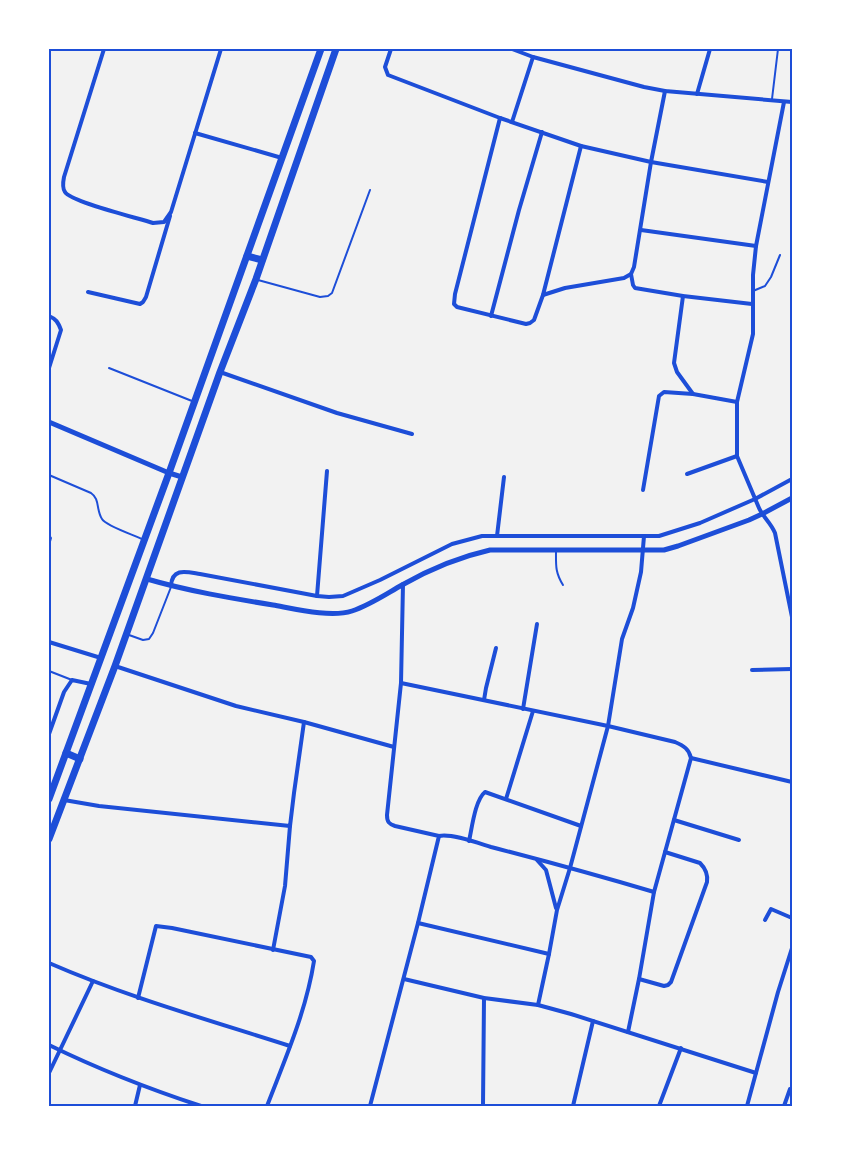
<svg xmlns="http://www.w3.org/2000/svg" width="841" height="1155" font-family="'Noto Sans',sans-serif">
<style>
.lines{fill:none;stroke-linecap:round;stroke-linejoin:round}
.service{stroke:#1d4ed8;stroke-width:2}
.minor{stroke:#1d4ed8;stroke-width:4}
.tertiary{stroke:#1d4ed8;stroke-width:5}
.trunk{stroke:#1d4ed8;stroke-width:7}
.neatline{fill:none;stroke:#1d4ed8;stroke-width:2}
</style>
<rect width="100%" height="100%" fill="#f2f2f2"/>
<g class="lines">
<!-- service -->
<g class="service">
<path d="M772,99l6,-50"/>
<path d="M258,280l62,17 8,-1 4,-3 38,-103"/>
<path d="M753,291l12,-5 6,-9 9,-22"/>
<path d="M109,368l83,33"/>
<path d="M49,475l42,18c9,6 5,17 11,26 4,7 32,16 40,20"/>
<path d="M49,535l2,3 -2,7"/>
<path d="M556,551c0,14 -1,21 7,34"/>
<path d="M129,635l14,5 6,-1 4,-6 18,-46"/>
<path d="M49,671l23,9"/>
</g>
<!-- minor -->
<g class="minor">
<path d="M104,49l-40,128c-1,5 -2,11 1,15 6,10 73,26 88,31l11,-1 7,-10 50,-163"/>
<path d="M391,49l-6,18 3,8 112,43 81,28 70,16 117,20"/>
<path d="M512,49l21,8 111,30 21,4 127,11"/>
<path d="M697,94l13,-45"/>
<path d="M784,102l-28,144 -3,29v59l-16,68v54l22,52c4,9 12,15 16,25l17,84"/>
<path d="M500,118l-45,176 -1,10 3,3 69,17 4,-1 4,-3 9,-25 38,-149"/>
<path d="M512,122l21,-65"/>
<path d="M195,133l87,25"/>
<path d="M641,230l115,16"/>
<path d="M631,274l2,11 2,3 48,8 69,8"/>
<path d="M88,292l52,12 3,-2 3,-5 24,-81"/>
<path d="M543,295l22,-7 59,-10 7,-4 3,-7 17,-105 14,-71"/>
<path d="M683,296l-9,67 3,9 16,22"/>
<path d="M49,316c7,3 9,6 12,14l-12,38"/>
<path d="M491,316l28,-106 23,-78"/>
<path d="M220,372l117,41 75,21"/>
<path d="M687,474l50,-18"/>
<path d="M643,490l16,-94 5,-4 29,2 44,8"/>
<path d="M497,536l7,-59"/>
<path d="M171,586c1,-19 16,-14 29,-12l117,22 12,1 14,-1 7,-3 30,-13 72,-36 30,-8h177l41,-13 55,-24 37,-20"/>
<path d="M317,596l10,-125"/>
<path d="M49,642l52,16"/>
<path d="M115,666l121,40 68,16 90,25"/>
<path d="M752,670l40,-1"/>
<path d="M401,683l207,43 67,16c9,4 14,7 16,16l-37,134 -15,87 -11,53"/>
<path d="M484,700l2,-12 10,-40"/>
<path d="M523,709l14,-85"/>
<path d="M49,734l15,-42 8,-12 19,4"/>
<path d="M691,758l101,24"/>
<path d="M506,799l27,-88"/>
<path d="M64,800l35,6 191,20 4,-33 10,-71"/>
<path d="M674,820l65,20"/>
<path d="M439,836c12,-3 39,7 52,11 54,14 109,29 163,45"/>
<path d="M469,841c3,-13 6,-41 16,-49l96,34"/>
<path d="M537,860l9,10 10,38"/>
<path d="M765,920l6,-11 21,9"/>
<path d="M418,923l131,31"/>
<path d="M273,950l12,-64 5,-60"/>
<path d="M49,963c78,34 160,57 241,83"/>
<path d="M404,979l80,19 54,7 33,9 185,59"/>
<path d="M639,979l25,7 4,-1 3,-3 36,-100c1,-7 -2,-14 -7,-19l-35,-11"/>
<path d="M138,998l18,-72 16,2 139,29 3,4c-8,51 -29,98 -47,145"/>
<path d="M538,1005l11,-51 8,-44 13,-42 38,-142 14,-87 11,-31 8,-36 3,-36"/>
<path d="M49,1045c49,24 100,44 152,61"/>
<path d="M49,1073l44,-92"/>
<path d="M135,1106l5,-21"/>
<path d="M370,1106l48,-183 21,-87 -44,-10c-6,-2 -8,-4 -8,-11l14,-132 2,-99"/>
<path d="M483,1106l1,-108"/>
<path d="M573,1106l20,-85"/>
<path d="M659,1106l22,-58"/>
<path d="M747,1106l31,-114 14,-44"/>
<path d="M784,1106l6,-17"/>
</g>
<!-- tertiary -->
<g class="tertiary">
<path d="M49,422l120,51 13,4"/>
<path d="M147,579c41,12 83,19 126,26 22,4 58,13 79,6 18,-6 34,-17 50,-26 28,-16 57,-28 88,-35h174l14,-4 71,-26 13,-6 30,-16"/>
</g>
<!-- trunk -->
<g class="trunk">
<path d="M247,256l15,4"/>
<path d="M66,753l14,6"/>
<path d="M49,799l120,-326 152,-424"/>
<path d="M49,839l66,-173 105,-294 36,-93 80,-230"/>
</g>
</g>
<!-- border -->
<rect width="841" height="1155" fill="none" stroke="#ffffff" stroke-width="100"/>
<rect x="50" y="50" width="741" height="1055" class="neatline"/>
</svg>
